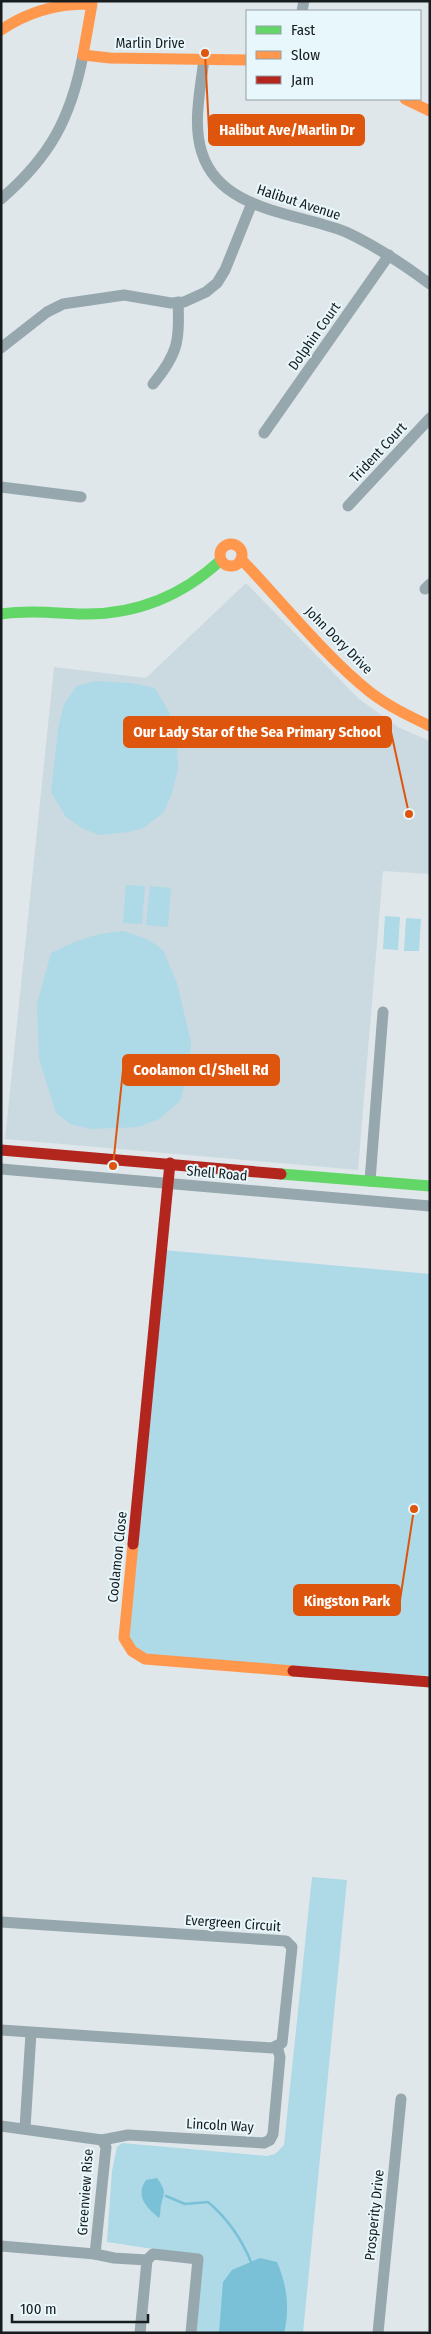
<svg xmlns="http://www.w3.org/2000/svg" width="431" height="2334" font-family="'Fira Sans Condensed',sans-serif">
<style>
.built{fill:#cbdae0}
.green{fill:#aed9e7}
.water{fill:#7ac1d7}
.lines{fill:none;stroke-linecap:round;stroke-linejoin:round}
.stream{stroke:#7ac1d7;stroke-width:2.5}
.street{stroke:#96a8ae;stroke-width:11}
.fast{stroke:#63d668;stroke-width:11}
.slow{stroke:#ff974d;stroke-width:11}
.jam{stroke:#b3261e;stroke-width:11}
.labels{text-anchor:middle;stroke-width:4;stroke-linejoin:round;paint-order:stroke}
.street-label{font-size:14px;fill:#171c1e;stroke:#e8f7fc}
.leader{fill:none;stroke:#de560d;stroke-width:2}
.callout-dot{fill:#de560d;stroke:#e8f7fc;stroke-width:2}
.callout{fill:#de560d;stroke:#de560d;stroke-width:2}
.callout-label{font-size:15px;text-anchor:middle;font-weight:bold;fill:#fff}
</style>
<rect width="100%" height="100%" fill="#dfe7ea"/>
<!-- built -->
<path class="built" d="M246,583l113,116 39,28 32,14v133l-47,-3 -25,299 -353,-31 49,-472 92,11z"/>
<!-- green -->
<g class="green">
<path d="M95,681l36,2 24,5 14,24 8,32 1,25 -6,24 -9,20 -20,15 -14,4 -30,3 -17,-7 -16,-11 -15,-25 7,-63 6,-25 13,-18z"/>
<path d="M126,885l19,1 -3,38 -19,-1z"/>
<path d="M150,886l21,2 -3,39 -22,-2z"/>
<path d="M385,916l15,1 -2,33 -15,-1z"/>
<path d="M406,918l15,1 -2,32h-15z"/>
<path d="M124,931l25,9 14,10 14,33 14,59 -2,27 -9,32 -21,18 -20,8 -48,2 -21,-5 -14,-11 -17,-54 -2,-55 14,-51c26,-13 44,-20 73,-22z"/>
<path d="M163,1250l267,24v402l-285,-17 -21,-21z"/>
<path d="M312,1877l35,3 -44,453h-111l8,-77 -93,-14 5,-71 5,-24 5,-4 145,13 8,-2 9,-9z"/>
</g>
<!-- water -->
<g class="water">
<path d="M157,2178c9,13 8,13 4,27 -1,5 0,9 -2,13 -13,-11 -24,-22 -13,-38z"/>
<path d="M260,2258l17,4c10,23 13,47 7,71h-65l4,-51 9,-12z"/>
</g>
<g class="lines">
<!-- stream -->
<path class="stream" d="M166,2196l19,8 23,-2c19,16 34,38 43,60"/>
<!-- street -->
<g class="street">
<path d="M302,11l2,-10"/>
<path d="M204,58c-3,30 -12,65 -2,95 19,59 95,59 144,79 30,14 57,32 84,52"/>
<path d="M1,199c49,-42 70,-81 82,-144"/>
<path d="M1,348l46,-36 16,-8 61,-9 47,8 13,-1 22,-10 11,-9 8,-13 27,-67"/>
<path d="M153,384c25,-30 27,-44 25,-82"/>
<path d="M264,433l125,-178"/>
<path d="M1,487l80,10"/>
<path d="M348,506l82,-88"/>
<path d="M425,589l5,-5"/>
<path d="M1,1169l429,37"/>
<path d="M370,1181l13,-169"/>
<path d="M1,1922l285,19 6,6 -10,96 -10,5 -271,-18"/>
<path d="M1,2126l101,14 4,7 -11,107 -94,-8"/>
<path d="M25,2128l6,-95"/>
<path d="M102,2140l26,-5 136,8 6,-3 3,-6 7,-77 -3,-11"/>
<path d="M95,2254l19,4 33,2 -7,73"/>
<path d="M147,2260l6,-6 45,5 -7,74"/>
<path d="M378,2333l23,-234"/>
</g>
<!-- fast -->
<g class="fast">
<path d="M1,614c27,-4 54,-1 81,0 54,1 99,-17 139,-54"/>
<path d="M281,1174l149,12"/>
</g>
<!-- slow -->
<g class="slow">
<path d="M1,30c28,-19 57,-27 91,-26l-9,51 27,3 137,2"/>
<path d="M405,99l25,12"/>
<circle cx="231" cy="555" r="11"/>
<path d="M241,559c40,42 84,97 129,133 18,14 39,24 60,34"/>
<path d="M133,1544l-9,94 8,13 13,8 148,12"/>
</g>
<!-- jam -->
<g class="jam">
<path d="M1,1150l280,24"/>
<path d="M133,1544l37,-381"/>
<path d="M293,1671l137,11"/>
</g>
</g>
<g class="labels">
<!-- street labels -->
<g class="street-label">
<text x="150" y="48">Marlin Drive</text>
<text transform="translate(299 202) rotate(18)" y="5">Halibut Avenue</text>
<text transform="translate(314 336) rotate(-55)" y="5">Dolphin Court</text>
<text transform="translate(378 452) rotate(-47)" y="5">Trident Court</text>
<text transform="translate(339 640) rotate(45)" y="5">John Dory Drive</text>
<text transform="translate(217 1173) rotate(5)" y="5">Shell Road</text>
<text transform="translate(117 1557) rotate(-84)" y="5">Coolamon Close</text>
<text transform="translate(233 1923) rotate(4)" y="5">Evergreen Circuit</text>
<text transform="translate(220 2125) rotate(3)" y="5">Lincoln Way</text>
<text transform="translate(85 2192) rotate(-86)" y="5">Greenview Rise</text>
<text transform="translate(374 2215) rotate(-84)" y="5">Prosperity Drive</text>
</g>
</g>
<!-- callouts -->
<path class="leader" d="M205 53L209 130M409 814L391 732M113 1166L123 1070M414 1509L400 1600"/>
<g class="callout-dot">
<circle cx="205" cy="53" r="5"/>
<circle cx="409" cy="814" r="5"/>
<circle cx="113" cy="1166" r="5"/>
<circle cx="414" cy="1509" r="5"/>
</g>
<g class="callout">
<rect x="209" y="115" width="155" height="30" rx="5"/>
<rect x="124" y="717" width="267" height="30" rx="5"/>
<rect x="123" y="1055" width="156" height="30" rx="5"/>
<rect x="294" y="1585" width="106" height="30" rx="5"/>
</g>
<g class="callout-label">
<text x="287" y="135">Halibut Ave/Marlin Dr</text>
<text x="257" y="737">Our Lady Star of the Sea Primary School</text>
<text x="201" y="1075">Coolamon Cl/Shell Rd</text>
<text x="347" y="1606">Kingston Park</text>
</g>
<!-- border -->
<rect width="431" height="2334" fill="none" stroke="#171c1e" stroke-width="5"/>
<!-- legend -->
<rect x="246" y="10" width="175" height="90" fill="#e8f7fc" stroke="#949fa3"/>
<rect x="256" y="26" width="25" height="8" fill="#63d668" stroke="#949fa3"/>
<text x="291" y="35" font-size="15" fill="#171c1e">Fast</text>
<rect x="256" y="51" width="25" height="8" fill="#ff974d" stroke="#949fa3"/>
<text x="291" y="60" font-size="15" fill="#171c1e">Slow</text>
<rect x="256" y="76" width="25" height="8" fill="#b3261e" stroke="#949fa3"/>
<text x="291" y="85" font-size="15" fill="#171c1e">Jam</text>
<!-- scale -->
<path d="M12 2314v8h136v-8" fill="none" stroke="#171c1e" stroke-width="2.5"/>
<text x="20" y="2314" font-size="15" fill="#171c1e" stroke="#e8f7fc" stroke-width="4" paint-order="stroke">100 m</text>
</svg>
